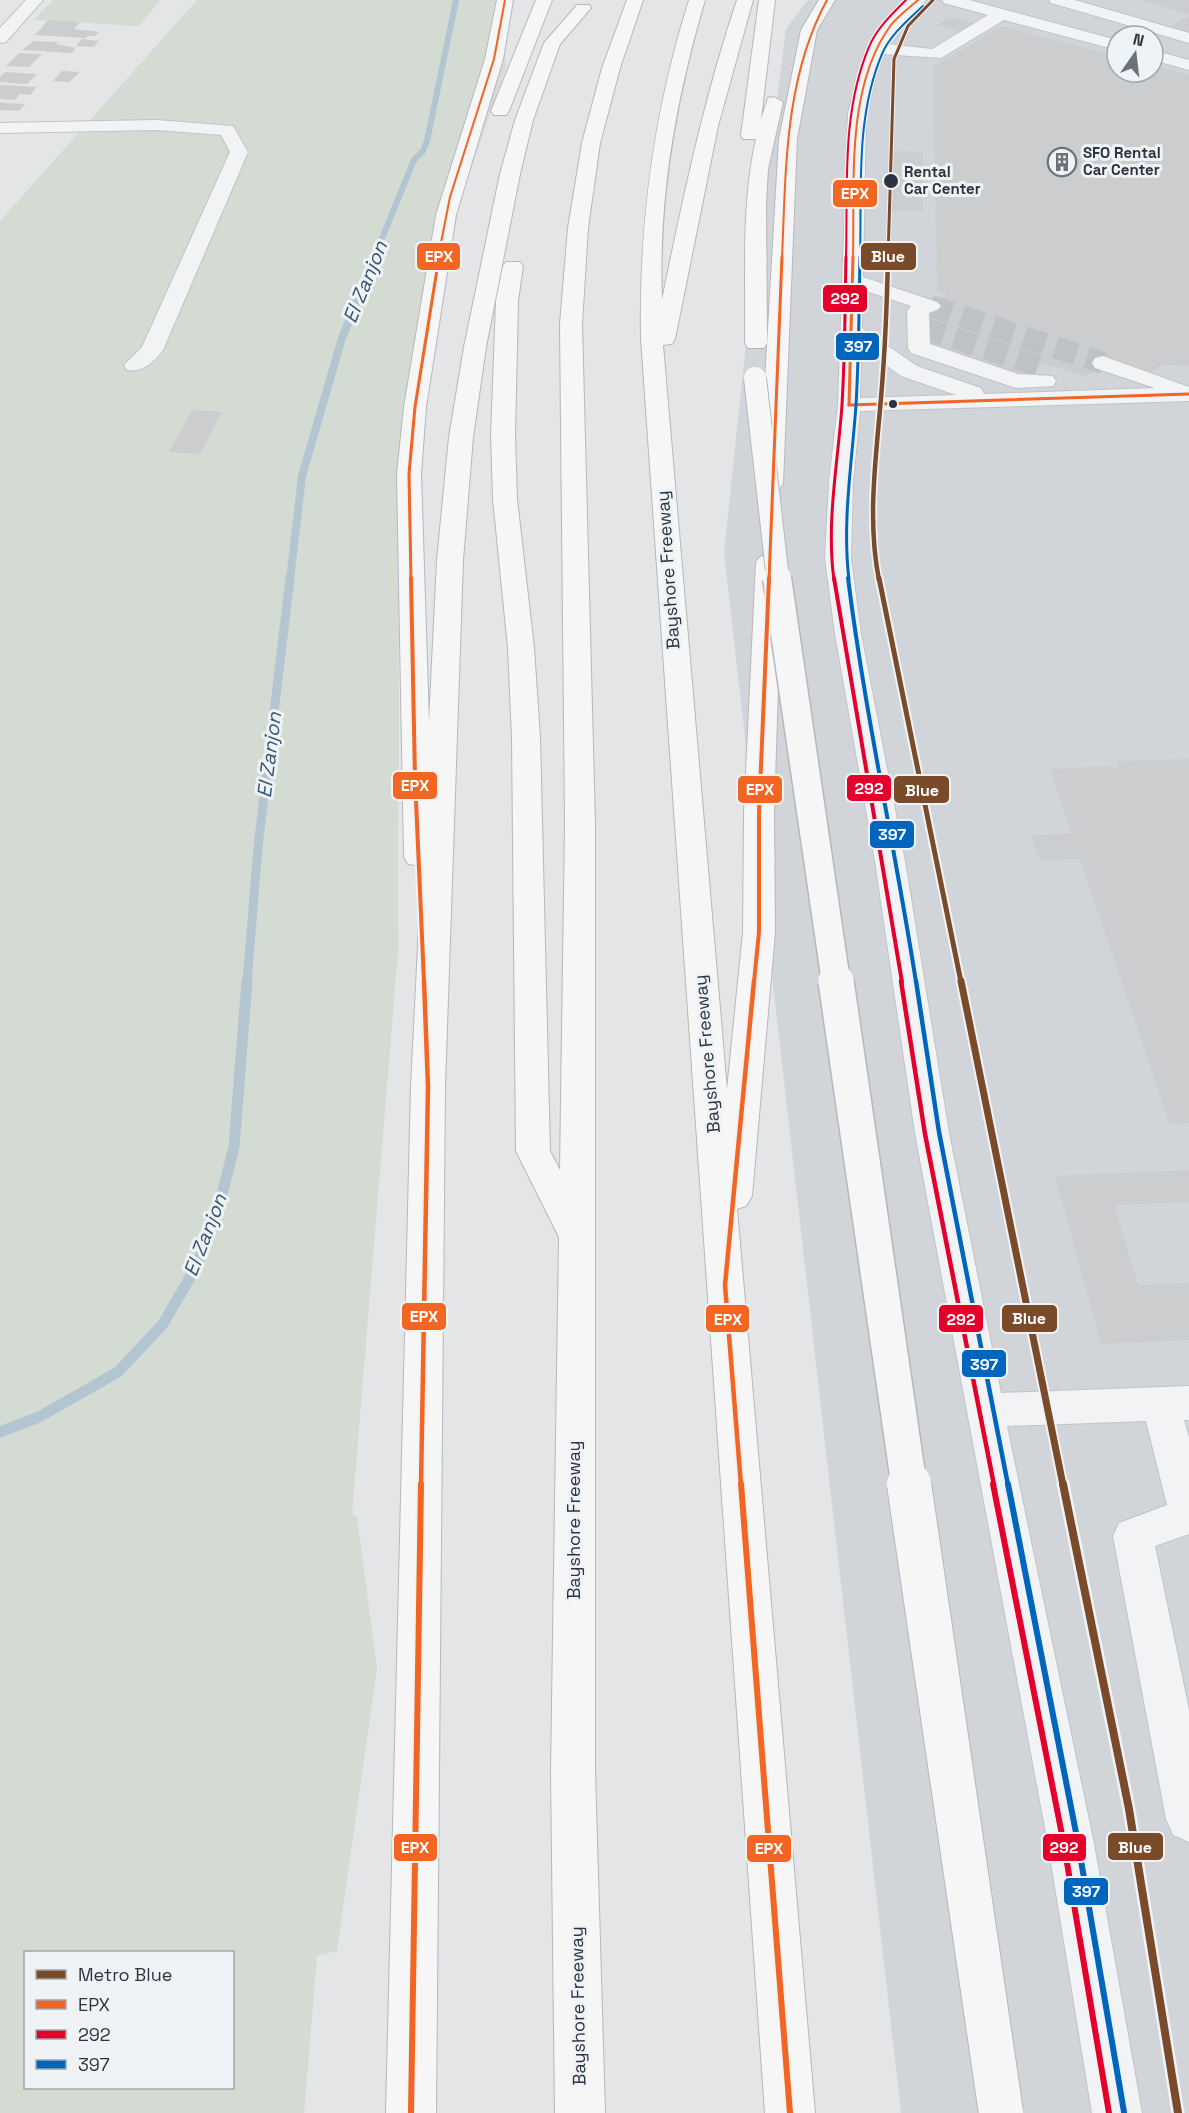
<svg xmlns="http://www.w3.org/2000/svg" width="1189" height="2113" font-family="'Space Grotesk',sans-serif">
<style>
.built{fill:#d1d5da;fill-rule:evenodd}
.green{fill:#d4dbd3;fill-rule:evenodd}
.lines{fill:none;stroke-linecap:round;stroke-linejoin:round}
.stream-far3{stroke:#b2c5d1;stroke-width:6}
.stream-far2{stroke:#b2c5d1;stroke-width:8}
.stream-far1{stroke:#b2c5d1;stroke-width:9}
.stream{stroke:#b2c5d1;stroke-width:11}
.building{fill:#cbcdcf}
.minor-tunnel{stroke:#bec2c6;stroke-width:22;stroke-dasharray:22 11;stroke-linecap:butt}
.minor-casing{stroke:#c1c3c5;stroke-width:2}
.highway-casing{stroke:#b5b8bc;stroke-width:2}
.minor{fill:#f1f3f4;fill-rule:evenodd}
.highway{fill:#f6f6f6;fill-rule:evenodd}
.highway-bridge-far3-casing{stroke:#b5b8bc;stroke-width:24;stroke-linecap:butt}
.highway-bridge-far2-casing{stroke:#b5b8bc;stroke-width:31;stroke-linecap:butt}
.highway-bridge-far1-casing{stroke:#b5b8bc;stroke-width:38;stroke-linecap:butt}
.highway-bridge-casing{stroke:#b5b8bc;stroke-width:46;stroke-linecap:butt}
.highway-bridge-far3{stroke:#f6f6f6;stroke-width:22}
.highway-bridge-far2{stroke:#f6f6f6;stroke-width:28}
.highway-bridge-far1{stroke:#f6f6f6;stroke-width:35}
.highway-bridge{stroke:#f6f6f6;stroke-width:44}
.bus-1-far4-casing{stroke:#f0f3f6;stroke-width:4.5}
.bus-1-far3-casing{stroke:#f0f3f6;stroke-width:6}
.bus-1-far2-casing{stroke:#f0f3f6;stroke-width:8}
.bus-1-far1-casing{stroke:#f0f3f6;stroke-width:9}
.bus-1-casing{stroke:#f0f3f6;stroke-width:10}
.bus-2-far4-casing{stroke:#f0f3f6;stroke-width:4.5}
.bus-2-far3-casing{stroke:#f0f3f6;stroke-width:6}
.bus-2-far2-casing{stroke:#f0f3f6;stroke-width:8}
.bus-2-far1-casing{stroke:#f0f3f6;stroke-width:9}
.bus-2-casing{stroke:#f0f3f6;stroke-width:10}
.bus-3-far4-casing{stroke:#f0f3f6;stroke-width:4.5}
.bus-3-far3-casing{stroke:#f0f3f6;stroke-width:6}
.bus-3-far2-casing{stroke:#f0f3f6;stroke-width:8}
.bus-3-far1-casing{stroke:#f0f3f6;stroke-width:9}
.bus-3-casing{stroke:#f0f3f6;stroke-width:10}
.bus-1-far4{stroke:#f26522;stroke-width:2}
.bus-1-far3{stroke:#f26522;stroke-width:3}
.bus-1-far2{stroke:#f26522;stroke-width:4}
.bus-1-far1{stroke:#f26522;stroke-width:4.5}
.bus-1{stroke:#f26522;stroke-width:6}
.bus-2-far4{stroke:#e4002b;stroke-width:2}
.bus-2-far3{stroke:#e4002b;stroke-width:3}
.bus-2-far2{stroke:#e4002b;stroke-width:4}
.bus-2-far1{stroke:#e4002b;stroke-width:4.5}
.bus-2{stroke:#e4002b;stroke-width:6}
.bus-3-far4{stroke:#0065bd;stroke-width:2}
.bus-3-far3{stroke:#0065bd;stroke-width:3}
.bus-3-far2{stroke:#0065bd;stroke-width:4}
.bus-3-far1{stroke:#0065bd;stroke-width:4.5}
.bus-3{stroke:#0065bd;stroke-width:6}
.metro-1-far4-casing{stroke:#f0f3f6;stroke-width:5}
.metro-1-far3-casing{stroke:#f0f3f6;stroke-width:8}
.metro-1-far2-casing{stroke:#f0f3f6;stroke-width:9}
.metro-1-far1-casing{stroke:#f0f3f6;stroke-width:11}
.metro-1-casing{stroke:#f0f3f6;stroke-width:13}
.metro-1-far4{stroke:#7a4b2a;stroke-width:3}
.metro-1-far3{stroke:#7a4b2a;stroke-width:4.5}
.metro-1-far2{stroke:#7a4b2a;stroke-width:5}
.metro-1-far1{stroke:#7a4b2a;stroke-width:7}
.metro-1{stroke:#7a4b2a;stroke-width:8}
.stop-dot{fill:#2a3540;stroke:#f0f3f6;stroke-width:2}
.labels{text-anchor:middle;stroke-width:6;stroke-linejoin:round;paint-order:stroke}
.far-poi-label{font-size:15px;font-weight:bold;fill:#2a3540;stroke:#f0f3f6;text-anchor:start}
.far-stop-label{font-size:15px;font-weight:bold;fill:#2a3540;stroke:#f0f3f6;text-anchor:start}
.street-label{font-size:18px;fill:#2a3540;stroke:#f0f3f6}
.water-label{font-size:20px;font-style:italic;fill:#365872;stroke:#f0f3f6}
.line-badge{stroke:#f0f3f6;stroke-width:2}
.badge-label{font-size:16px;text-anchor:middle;font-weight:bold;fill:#fff}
</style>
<rect width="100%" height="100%" fill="#e3e5e7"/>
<!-- built -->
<path class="built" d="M808,0h381v2113h-288l-177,-1561 26,-246 36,-277zM1117,36h36v36h-36z"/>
<!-- green -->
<g class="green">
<path d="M53,0h107l-21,26 -105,-6z"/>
<path d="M197,0h311l-7,23 5,44 -59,171 -48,245 -1,468 -46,563 5,3 20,151 -40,283 -20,5 -13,157h-304v-1892zM26,1952h206v136h-206z"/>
</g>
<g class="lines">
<!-- stream-far3 -->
<path class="stream-far3" d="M374,258l40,-98 9,-9 4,-10 29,-141"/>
<!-- stream-far2 -->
<path class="stream-far2" d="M290,580l12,-104 40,-138 33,-81"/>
<!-- stream-far1 -->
<path class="stream-far1" d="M247,982l11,-135 32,-269"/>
<!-- stream -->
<path class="stream" d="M0,1432l39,-15 79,-45 45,-48 32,-55 22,-55 17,-67 13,-166"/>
</g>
<!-- building -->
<g class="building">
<path d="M1189,0v14l-47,-13v-1z"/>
<path d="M1189,16v19l-23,-6z"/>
<path d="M950,17l24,6 -14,9 -24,-7z"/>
<path d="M48,20l32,2 -6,7 25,3 -4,4h-7l-3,2 -50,-3z"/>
<path d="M1002,26l115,30v16h36v-7l36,10v291l-28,-1 -11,9 -44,-14 -20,17 -43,-14 -21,17 -100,-34v-35l24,-17 -9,-3 -4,-224z"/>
<path d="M82,39l17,2 -6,6 -17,-1z"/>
<path d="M34,41l24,1 -2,2 20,4 -4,5 -50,-3z"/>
<path d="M19,53l23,1 -13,13 -23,-1z"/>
<path d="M62,71l18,1 -11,10 -16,-1z"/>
<path d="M5,72l32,2 -10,10 -27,-2v-5z"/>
<path d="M0,85l37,2 -7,8 -10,-1 -5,6 -15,-1z"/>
<path d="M0,102l5,1 20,1 -6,7 -19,-1z"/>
<path d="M893,151l30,1v59l-31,-1z"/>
<path d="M192,410l30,2 -22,42 -31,-2z"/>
<path d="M1189,759v364l-19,1 -90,-265 -41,1 -7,-25 40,-1 -22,-65 64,-3 1,3h4l-2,-8z"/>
<path d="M1189,1170v32l-75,3 24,80 51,-2v57l-88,4 -46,-168z"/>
</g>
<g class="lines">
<!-- minor-tunnel -->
<g class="minor-tunnel">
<path d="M930,306l173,57"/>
<path d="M923,328l116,38"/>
</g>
<!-- minor casing -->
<g class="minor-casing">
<g id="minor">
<path d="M26,0h17l-37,42 -6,1v-15z"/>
<path d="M908,0h18l-28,28 -11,16 45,5 56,-34 -44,-12 -2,-3h27l148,40v10l-113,-30 -63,38 -59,-4 -16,59 -3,164 74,25 4,4 -4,4 -8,3 1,31 88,30 35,2 3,5 -3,5 -37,2 -105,-35 -3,-5 -1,-37 4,-5 -48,-16 -1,38 55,38 64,22 3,6 171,-6 -60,-20 -3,-5 3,-5 8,-2 86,31v14l-329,10 -7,71 -2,76 10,76 44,227 44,272 52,260 188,-7v34h-5l5,17v97l-34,12 34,164v132l-16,-7 -7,-16 -53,-283 6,-13 48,-18 -21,-84 -139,5 87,418 48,269h-50l-44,-269 -133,-711 -40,-272 -40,-227 -10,-76 4,-76 9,-77 10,-292 18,-65 20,-27zM861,347l40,29 55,19 -96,3z"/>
<path d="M1049,0h26l114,33v10l-138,-40z"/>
<path d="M1153,50l36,10v10l-36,-10z"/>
<path d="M156,120l77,6 15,26 -85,198c-9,12 -21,23 -36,20l-3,-5 18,-18 88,-195 -9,-17 -65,-5 -156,3v-10z"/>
</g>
</g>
<!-- highway casing -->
<g class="highway-casing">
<g id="highway">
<path d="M497,0h16l-10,59 -47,156 -30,192 -5,67 8,249 8,-163 12,-123 15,-90 36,-173 15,-54 29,-77 33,-38h12l2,3 -31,36 -27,76 -13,54 -34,173 -13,90 -10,123 -18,526 -9,1027h-50l25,-1027 11,-220 -14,-2 -4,-7 -7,-383 7,-67 32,-192 49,-156z"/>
<path d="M536,0h16l-43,111 -3,4h-12l-3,-4z"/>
<path d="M627,0h16l-23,68 -20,75 -12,85 -6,96 13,499v948l10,342h-50l-4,-342 8,-534 -43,-86 -4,-414 -4,-89 -15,-149 -2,-63 5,-135 7,-35 3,-4h14l3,4 -5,35 -3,135 2,63 17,149 6,89 10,414 10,19 5,-347 -5,-499 8,-96 14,-85 20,-75z"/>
<path d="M689,0h16c-29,98 -47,197 -43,300 21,-102 42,-202 75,-300h16l-35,126 -43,213 -3,5 -9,1 64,745 16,-158 1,-119 12,-251 4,-5 9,-3 9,3 4,5 -8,251 1,119 -23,264 -6,10 -9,3 78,904h-50l-124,-1775c-2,-117 13,-227 48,-338z"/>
<path d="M759,0h16l-14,119 7,-21 6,-1 9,5 -15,67 -2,35 1,139 -3,5h-16l-3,-5c1,-68 -4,-138 11,-204h-13l-2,-4z"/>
<path d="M819,0h16l-18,30 -20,109 -14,345 -4,5 -8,2 -8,-2 -4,-5 20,-345 22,-109z"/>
</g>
</g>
<!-- minor -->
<use href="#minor" class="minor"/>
<!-- highway -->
<use href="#highway" class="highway"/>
<!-- highway-bridge-far3 casing -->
<g class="highway-bridge-far3-casing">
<path id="highway-bridge-far3" d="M755,378l23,202"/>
</g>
<!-- highway-bridge-far2 casing -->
<g class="highway-bridge-far2-casing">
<path id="highway-bridge-far2" d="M777,578l59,404"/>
</g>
<!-- highway-bridge-far1 casing -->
<g class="highway-bridge-far1-casing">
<path id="highway-bridge-far1" d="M836,981l73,504"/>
</g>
<!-- highway-bridge casing -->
<g class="highway-bridge-casing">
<path id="highway-bridge" d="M909,1484l92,629"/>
</g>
<!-- highway-bridge-far3 -->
<use href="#highway-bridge-far3" class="highway-bridge-far3"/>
<!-- highway-bridge-far2 -->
<use href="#highway-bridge-far2" class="highway-bridge-far2"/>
<!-- highway-bridge-far1 -->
<use href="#highway-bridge-far1" class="highway-bridge-far1"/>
<!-- highway-bridge -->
<use href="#highway-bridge" class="highway-bridge"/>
<!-- bus-1-far4 casing -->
<g class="bus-1-far4-casing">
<g id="bus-1-far4">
<path d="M438,258l12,-61 44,-138 11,-59"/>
<path d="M782,258c4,-87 2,-179 45,-258"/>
<path d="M853,258c2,-73 -8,-171 38,-233 7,-9 18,-17 27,-25"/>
</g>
</g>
<!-- bus-1-far3 casing -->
<g class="bus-1-far3-casing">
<g id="bus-1-far3">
<path d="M849,405l4,-148"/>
<path d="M849,405l340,-11"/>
<path d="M411,580l-2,-106 6,-67 24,-150"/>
<path d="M769,580l13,-323"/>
</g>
</g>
<!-- bus-1-far2 casing -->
<g class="bus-1-far2-casing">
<g id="bus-1-far2">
<path d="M411,578l4,200 9,204"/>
<path d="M754,982l5,-50v-119l10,-235"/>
</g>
</g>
<!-- bus-1-far1 casing -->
<g class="bus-1-far1-casing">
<g id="bus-1-far1">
<path d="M421,1485l7,-399 -4,-105"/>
<path d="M741,1485l-16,-200 29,-304"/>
</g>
</g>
<!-- bus-1 casing -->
<g class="bus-1-casing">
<g id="bus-1">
<path d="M741,1484l49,629"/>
<path d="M411,2113l10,-629"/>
</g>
</g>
<!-- bus-2-far4 casing -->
<g class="bus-2-far4-casing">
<path id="bus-2-far4" d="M846,258c2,-70 -5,-145 23,-211 7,-18 23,-33 37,-47"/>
</g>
<!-- bus-2-far3 casing -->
<g class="bus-2-far3-casing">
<path id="bus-2-far3" d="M834,580c-8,-58 4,-117 8,-175 3,-49 3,-99 4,-148"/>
</g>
<!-- bus-2-far2 casing -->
<g class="bus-2-far2-casing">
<path id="bus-2-far2" d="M834,578l68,404"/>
</g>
<!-- bus-2-far1 casing -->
<g class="bus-2-far1-casing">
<path id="bus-2-far1" d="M901,981l24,153 69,351"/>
</g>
<!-- bus-2 casing -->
<g class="bus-2-casing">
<path id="bus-2" d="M993,1484l71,361 45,268"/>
</g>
<!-- bus-3-far4 casing -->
<g class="bus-3-far4-casing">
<path id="bus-3-far4" d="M860,258c2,-67 -5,-140 22,-204 8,-19 26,-34 41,-48"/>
</g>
<!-- bus-3-far3 casing -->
<g class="bus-3-far3-casing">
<path id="bus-3-far3" d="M849,580c-7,-59 3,-117 7,-175 3,-49 3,-99 4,-148"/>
</g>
<!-- bus-3-far2 casing -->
<g class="bus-3-far2-casing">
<path id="bus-3-far2" d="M848,578c17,136 47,269 68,404"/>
</g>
<!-- bus-3-far1 casing -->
<g class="bus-3-far1-casing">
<path id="bus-3-far1" d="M916,981l23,151 69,353"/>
</g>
<!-- bus-3 casing -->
<g class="bus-3-casing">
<path id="bus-3" d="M1008,1484l70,359 46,269"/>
</g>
<!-- bus-1-far4 -->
<use href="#bus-1-far4" class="bus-1-far4"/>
<!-- bus-1-far3 -->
<use href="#bus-1-far3" class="bus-1-far3"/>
<!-- bus-1-far2 -->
<use href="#bus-1-far2" class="bus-1-far2"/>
<!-- bus-1-far1 -->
<use href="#bus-1-far1" class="bus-1-far1"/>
<!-- bus-1 -->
<use href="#bus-1" class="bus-1"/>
<!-- bus-2-far4 -->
<use href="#bus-2-far4" class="bus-2-far4"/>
<!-- bus-2-far3 -->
<use href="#bus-2-far3" class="bus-2-far3"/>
<!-- bus-2-far2 -->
<use href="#bus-2-far2" class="bus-2-far2"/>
<!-- bus-2-far1 -->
<use href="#bus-2-far1" class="bus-2-far1"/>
<!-- bus-2 -->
<use href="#bus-2" class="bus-2"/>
<!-- bus-3-far4 -->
<use href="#bus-3-far4" class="bus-3-far4"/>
<!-- bus-3-far3 -->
<use href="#bus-3-far3" class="bus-3-far3"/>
<!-- bus-3-far2 -->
<use href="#bus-3-far2" class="bus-3-far2"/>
<!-- bus-3-far1 -->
<use href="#bus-3-far1" class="bus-3-far1"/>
<!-- bus-3 -->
<use href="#bus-3" class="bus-3"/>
<!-- metro-1-far4 casing -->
<g class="metro-1-far4-casing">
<path id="metro-1-far4" d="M888,258l6,-199 14,-33 25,-26"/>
</g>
<!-- metro-1-far3 casing -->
<g class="metro-1-far3-casing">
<path id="metro-1-far3" d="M879,580c-12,-60 -3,-122 2,-182 4,-47 6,-94 7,-141"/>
</g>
<!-- metro-1-far2 casing -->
<g class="metro-1-far2-casing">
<path id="metro-1-far2" d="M879,578l82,404"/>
</g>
<!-- metro-1-far1 casing -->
<g class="metro-1-far1-casing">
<path id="metro-1-far1" d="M961,981l102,504"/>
</g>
<!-- metro-1 casing -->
<g class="metro-1-casing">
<path id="metro-1" d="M1063,1484l66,325 49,304"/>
</g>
<!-- metro-1-far4 -->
<use href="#metro-1-far4" class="metro-1-far4"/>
<!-- metro-1-far3 -->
<use href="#metro-1-far3" class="metro-1-far3"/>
<!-- metro-1-far2 -->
<use href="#metro-1-far2" class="metro-1-far2"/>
<!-- metro-1-far1 -->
<use href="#metro-1-far1" class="metro-1-far1"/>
<!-- metro-1 -->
<use href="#metro-1" class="metro-1"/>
</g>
<!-- icons -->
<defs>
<g id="building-ring" transform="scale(1.5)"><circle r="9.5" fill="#f0f3f6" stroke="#6b737a" stroke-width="1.5"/><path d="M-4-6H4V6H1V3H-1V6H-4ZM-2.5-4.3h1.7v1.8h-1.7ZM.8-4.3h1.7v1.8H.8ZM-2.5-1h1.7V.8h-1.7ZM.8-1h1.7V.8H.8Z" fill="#6b737a"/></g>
</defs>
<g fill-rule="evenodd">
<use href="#building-ring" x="1062" y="162"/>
</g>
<!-- markers -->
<g class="stop-dot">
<circle cx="891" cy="181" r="8"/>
<circle cx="893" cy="404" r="5"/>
</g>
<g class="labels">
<!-- far-poi labels -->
<g class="far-poi-label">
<text x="1083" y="158">SFO Rental<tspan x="1083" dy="17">Car Center</tspan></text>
</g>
<!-- far-stop labels -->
<g class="far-stop-label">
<text x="904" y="177">Rental<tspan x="904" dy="17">Car Center</tspan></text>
</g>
<!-- street labels -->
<g class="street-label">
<text transform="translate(668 570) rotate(-94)" y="6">Bayshore Freeway</text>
<text transform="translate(707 1054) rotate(-95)" y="6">Bayshore Freeway</text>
<text transform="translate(574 1520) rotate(-90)" y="6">Bayshore Freeway</text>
<text transform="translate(578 2006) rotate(-91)" y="6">Bayshore Freeway</text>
</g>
<!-- water labels -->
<g class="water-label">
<text transform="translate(365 282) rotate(-68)" y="7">El Zanjon</text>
<text transform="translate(269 755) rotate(-83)" y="7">El Zanjon</text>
<text transform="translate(205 1235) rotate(-69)" y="7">El Zanjon</text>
</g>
</g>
<g class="line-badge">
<rect x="832" y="179" width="46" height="29" rx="6" fill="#f26522"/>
<rect x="860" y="242" width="57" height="29" rx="6" fill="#7a4b2a"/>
<rect x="416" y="242" width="45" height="29" rx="6" fill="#f26522"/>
<rect x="822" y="284" width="46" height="29" rx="6" fill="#e4002b"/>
<rect x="835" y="332" width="45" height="29" rx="6" fill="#0065bd"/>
<rect x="392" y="771" width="46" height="29" rx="6" fill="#f26522"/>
<rect x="846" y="774" width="46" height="28" rx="6" fill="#e4002b"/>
<rect x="737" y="775" width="46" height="29" rx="6" fill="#f26522"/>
<rect x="893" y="775" width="57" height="29" rx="6" fill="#7a4b2a"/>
<rect x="869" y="820" width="46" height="29" rx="6" fill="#0065bd"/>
<rect x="401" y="1302" width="46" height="29" rx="6" fill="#f26522"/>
<rect x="1001" y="1304" width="57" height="29" rx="6" fill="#7a4b2a"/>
<rect x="938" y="1304" width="46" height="29" rx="6" fill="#e4002b"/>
<rect x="705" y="1304" width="45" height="29" rx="6" fill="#f26522"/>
<rect x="961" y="1349" width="46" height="29" rx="6" fill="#0065bd"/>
<rect x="1107" y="1832" width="57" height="29" rx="6" fill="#7a4b2a"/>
<rect x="1042" y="1833" width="45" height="29" rx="6" fill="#e4002b"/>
<rect x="393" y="1833" width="45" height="29" rx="6" fill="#f26522"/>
<rect x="746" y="1834" width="46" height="29" rx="6" fill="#f26522"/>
<rect x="1063" y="1877" width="46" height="29" rx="6" fill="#0065bd"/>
</g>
<g class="badge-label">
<text x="855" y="199">EPX</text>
<text x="888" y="262">Blue</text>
<text x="439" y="262">EPX</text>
<text x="845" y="304">292</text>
<text x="858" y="352">397</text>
<text x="415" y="791">EPX</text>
<text x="869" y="794">292</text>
<text x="760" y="795">EPX</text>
<text x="922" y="796">Blue</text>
<text x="892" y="840">397</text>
<text x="424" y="1322">EPX</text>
<text x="1029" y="1324">Blue</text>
<text x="961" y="1325">292</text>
<text x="728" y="1325">EPX</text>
<text x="984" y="1370">397</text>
<text x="1135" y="1853">Blue</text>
<text x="1064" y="1853">292</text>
<text x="415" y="1853">EPX</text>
<text x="769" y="1854">EPX</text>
<text x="1086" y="1897">397</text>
</g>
<!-- legend -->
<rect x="24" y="1951" width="210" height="138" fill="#f0f3f6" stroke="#a1a7ad" stroke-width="1.5"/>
<rect x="36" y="1970" width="30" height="9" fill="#7a4b2a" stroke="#a1a7ad" stroke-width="1.5"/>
<text x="78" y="1981" font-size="18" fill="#2a3540">Metro Blue</text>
<rect x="36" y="2000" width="30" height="9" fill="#f26522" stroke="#a1a7ad" stroke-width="1.5"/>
<text x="78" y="2011" font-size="18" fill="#2a3540">EPX</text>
<rect x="36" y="2030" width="30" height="9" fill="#e4002b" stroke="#a1a7ad" stroke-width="1.5"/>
<text x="78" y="2041" font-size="18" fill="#2a3540">292</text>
<rect x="36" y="2060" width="30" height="9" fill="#0065bd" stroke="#a1a7ad" stroke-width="1.5"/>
<text x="78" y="2071" font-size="18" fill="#2a3540">397</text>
<!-- north arrow -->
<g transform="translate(1135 54) rotate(14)"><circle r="28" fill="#f0f3f6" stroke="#a1a7ad" stroke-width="1.5"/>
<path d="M0-4.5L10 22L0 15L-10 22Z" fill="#6b737a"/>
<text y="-9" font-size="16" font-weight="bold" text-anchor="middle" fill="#2a3540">N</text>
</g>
</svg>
